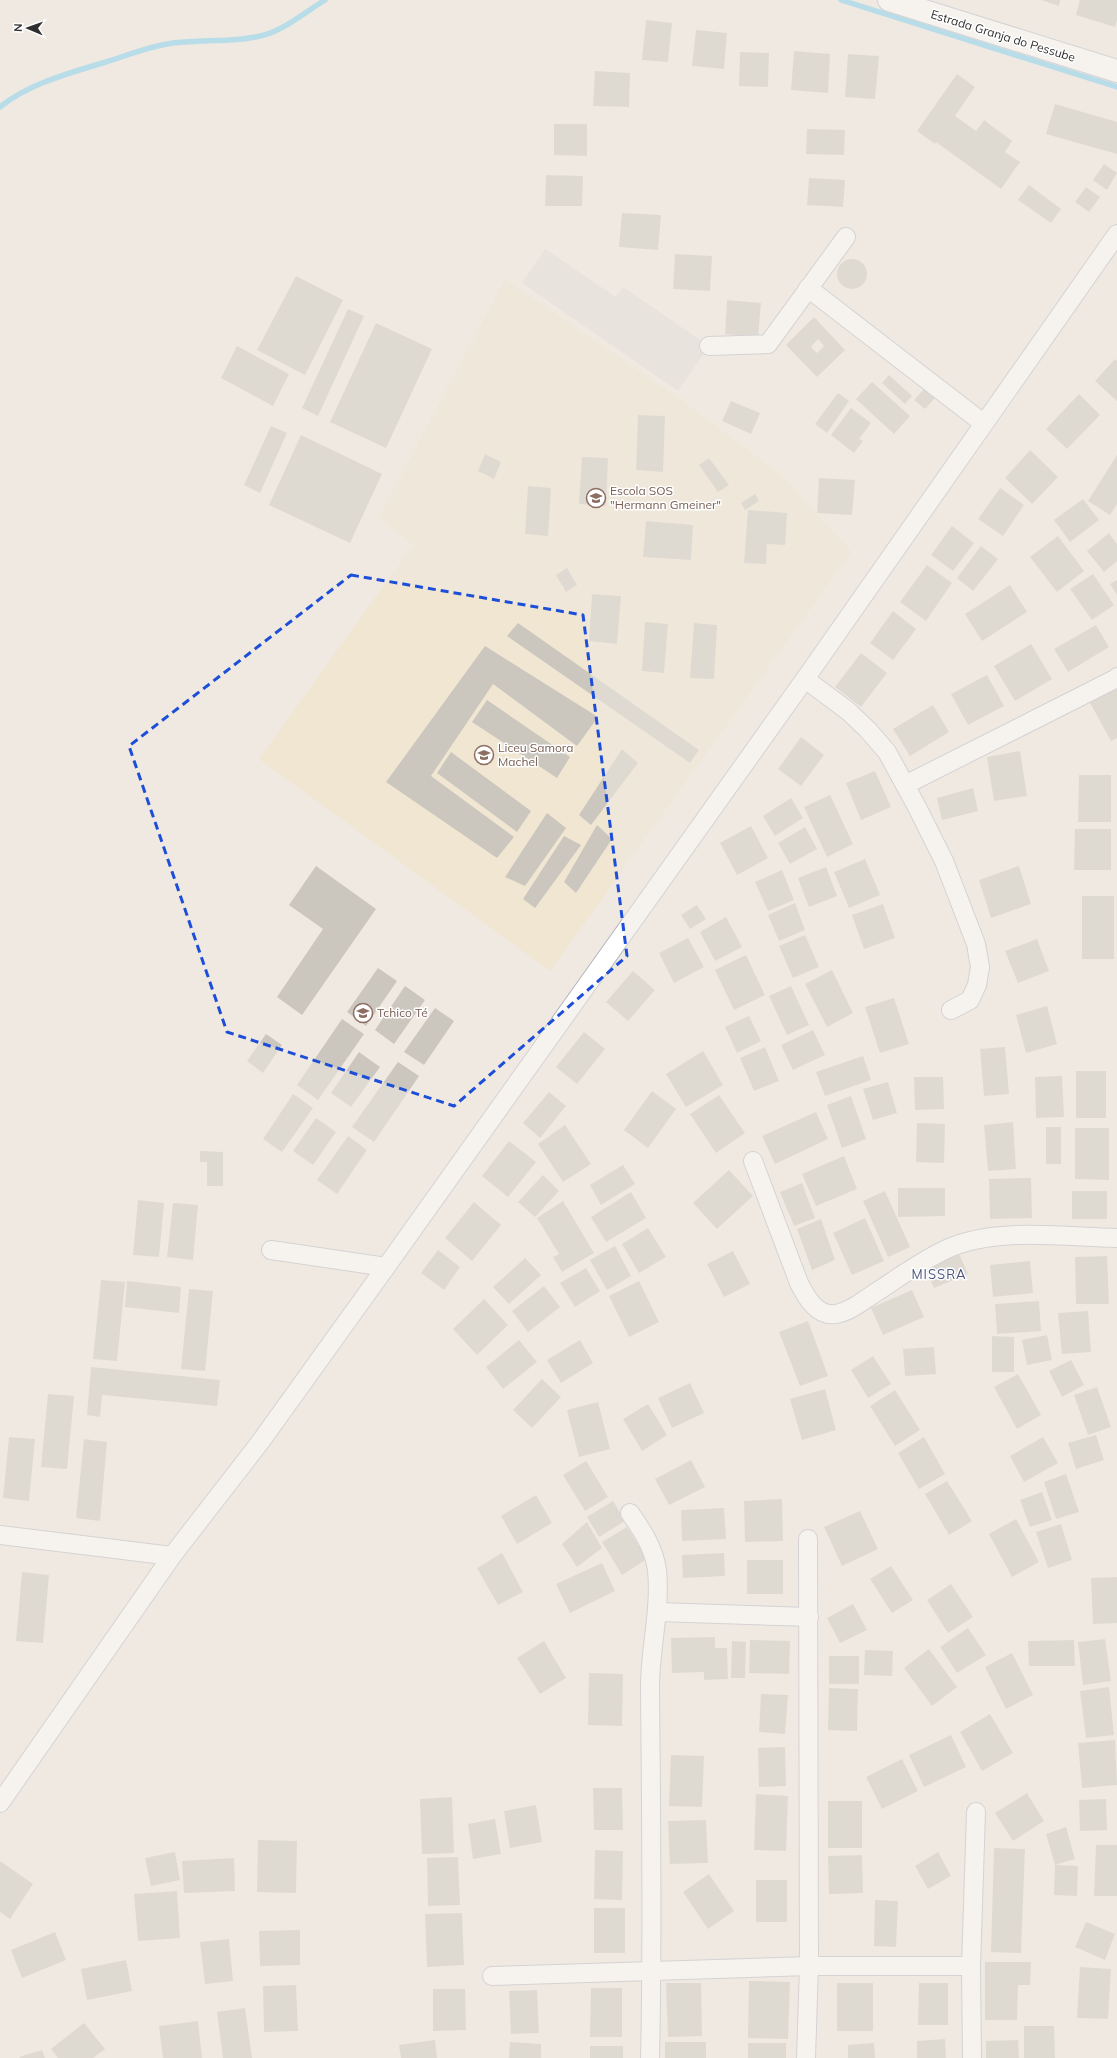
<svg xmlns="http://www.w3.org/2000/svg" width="1117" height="2058" font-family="Mulish,sans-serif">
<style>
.education{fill:#f0e6d1}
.plaza{fill:#dfdcd8}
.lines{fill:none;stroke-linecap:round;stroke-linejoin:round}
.stream{stroke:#75cff0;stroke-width:5.5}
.building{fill:#cbc7bf;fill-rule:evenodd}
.street-casing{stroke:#b4b7c1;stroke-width:20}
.secondary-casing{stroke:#b4b7c1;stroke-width:24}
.street{stroke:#fff;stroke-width:18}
.secondary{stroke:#fff;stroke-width:22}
.marked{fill:none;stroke:#1d4ed8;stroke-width:3;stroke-dasharray:8 5;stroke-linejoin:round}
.labels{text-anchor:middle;stroke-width:3;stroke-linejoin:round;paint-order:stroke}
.street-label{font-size:12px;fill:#2e2e2e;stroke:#fff}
.education-label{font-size:12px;fill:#785e54;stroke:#fff;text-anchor:start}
.neighbourhood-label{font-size:13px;letter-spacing:1px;fill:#4d5680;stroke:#fff}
</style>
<rect width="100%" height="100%" fill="#efe9e1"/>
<!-- education -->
<path class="education" d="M505,279l173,118 107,81 67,74 -302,419 -291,-212 154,-214 -35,-27z"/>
<!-- plaza -->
<path class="plaza" d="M545,249l71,48 7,-10 86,59 -31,45 -156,-108z"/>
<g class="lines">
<!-- stream -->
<g class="stream">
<path d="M841,0l276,87"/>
<path d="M0,107c30,-24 70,-34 106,-45 22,-7 44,-16 67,-19 31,-4 62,0 91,-8 20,-5 43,-24 61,-35"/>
</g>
</g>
<!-- building -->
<g class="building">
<path d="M1041,0h19l-1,6z"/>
<path d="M1080,0h37v20l-2,7 -39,-12z"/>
<path d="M646,20l26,3 -4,39 -26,-2z"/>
<path d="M696,30l31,3 -3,36 -32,-3z"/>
<path d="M794,51l36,3 -2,39 -37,-3z"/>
<path d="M740,52l29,1 -1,34 -29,-1z"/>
<path d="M848,54l31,2 -4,43 -30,-2z"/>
<path d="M595,71l35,2 -1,34 -36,-1z"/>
<path d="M957,74l18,13 -20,29 21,15 8,-11 28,21 -7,11 15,10 -19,27 -65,-47 -1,2 -18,-13z"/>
<path d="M1055,104l62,18v32l-71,-20z"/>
<path d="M554,124h33v32l-33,-1z"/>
<path d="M807,129l38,1 -1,25 -38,-1z"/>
<path d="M1104,164l13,9 -10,17 -14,-10z"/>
<path d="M546,175l37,1 -1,30h-37z"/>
<path d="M809,178l36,2 -2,27 -36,-2z"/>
<path d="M1029,185l32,24 -10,14 -33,-23z"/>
<path d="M1086,187l14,10 -11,15 -14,-10z"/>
<path d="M622,213l39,2 -3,35 -39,-3z"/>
<path d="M675,254l37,2 -2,35 -37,-2z"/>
<circle cx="852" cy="274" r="15"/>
<path d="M296,276l47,24 -38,75 -48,-25z"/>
<path d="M727,300l34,3 -3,34 -33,-3z"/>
<path d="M348,309l16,7 -46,100 -16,-8z"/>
<path d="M814,317l31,33 -28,27 -31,-32zM818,339l6,7 -7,7 -6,-6z"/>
<path d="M376,323l56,26 -46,99 -56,-26z"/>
<path d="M237,346l52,28 -16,32 -52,-28z"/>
<path d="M1115,359l2,2v40l-22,-20z"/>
<path d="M889,375l23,21 -7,8 -23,-21z"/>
<path d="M872,382l38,34 -16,18 -38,-35z"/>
<path d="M926,387l10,10 -11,12 -11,-9z"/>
<path d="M838,393l11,8 -22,32 -12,-9z"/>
<path d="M1079,394l21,21 -33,34 -21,-20z"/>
<path d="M731,401l29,12 -9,21 -29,-13z"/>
<path d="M851,408l20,15 -12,16 4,2 -9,12 -23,-18z"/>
<path d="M638,415l27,1 -2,56 -27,-2z"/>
<path d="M271,426l16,7 -27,60 -16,-8z"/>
<path d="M301,435l81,39 -32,69 -81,-38z"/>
<path d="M1030,450l28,27 -26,27 -27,-26z"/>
<path d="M485,454l16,8 -7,17 -16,-8z"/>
<path d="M1117,455v49l-7,11 -22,-14z"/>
<path d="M582,457l26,1 -2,48 -27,-2z"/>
<path d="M709,458l20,27 -11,7 -19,-27z"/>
<path d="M819,478l36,2 -3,35 -35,-2z"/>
<path d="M528,486l23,2 -3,48 -23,-2z"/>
<path d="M1000,488l24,17 -21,31 -25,-17z"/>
<path d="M755,494l4,7 -14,9 -4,-7z"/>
<path d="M1083,499l16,21 -29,22 -16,-22z"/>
<path d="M748,510l39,3 -2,32 -18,-1 -1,20 -22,-1z"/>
<path d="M646,521l47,4 -2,35 -48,-3z"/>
<path d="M952,526l22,17 -21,28 -22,-16z"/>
<path d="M1109,533l8,11v17l-13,11 -17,-21z"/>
<path d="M1058,536l26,35 -27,21 -27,-35z"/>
<path d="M981,546l17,13 -25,32 -16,-13z"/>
<path d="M927,565l25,18 -26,38 -26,-19z"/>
<path d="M567,568l10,17 -11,7 -10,-17z"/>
<path d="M1093,574l21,31 -22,15 -22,-31z"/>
<path d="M1117,580v15l-7,-11z"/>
<path d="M1010,585l17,27 -45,29 -17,-27z"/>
<path d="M592,594l29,2 -4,48 -28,-3z"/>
<path d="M893,611l23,18 -23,31 -23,-17z"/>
<path d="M645,622l23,2 -4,49 -22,-2z"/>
<path d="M518,623l181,127 -9,13 -183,-127z"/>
<path d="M694,623l23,2 -3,54 -24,-1z"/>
<path d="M1096,625l13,22 -41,25 -14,-23z"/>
<path d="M1031,644l21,35 -37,22 -21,-35z"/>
<path d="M485,646l113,71 -21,29 -84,-62 -62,92 83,61 -17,21 -111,-76z"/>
<path d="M861,653l26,20 -26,34 -26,-20z"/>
<path d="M987,675l17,31 -36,19 -17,-31z"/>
<path d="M1117,688v50l-6,3 -22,-40z"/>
<path d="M487,700l83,57 -13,21 -85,-56z"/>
<path d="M933,705l16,27 -39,24 -17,-27z"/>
<path d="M801,737l23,18 -23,31 -23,-17z"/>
<path d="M622,749l16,14 -47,62 -12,-10z"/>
<path d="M1020,751l7,45 -33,5 -7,-44z"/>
<path d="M451,752l80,59 -14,21 -80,-59z"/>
<path d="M875,771l16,36 -30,13 -15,-37z"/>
<path d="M1079,775h32v47h-33z"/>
<path d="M973,788l5,23 -36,9 -5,-22z"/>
<path d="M830,795l23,49 -26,13 -23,-50z"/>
<path d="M791,798l12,20 -28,18 -12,-20z"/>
<path d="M547,813l19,15 -41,58 -20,-9z"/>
<path d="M597,825l15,14 -36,54 -12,-11z"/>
<path d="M751,826l17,32 -31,17 -17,-32z"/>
<path d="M805,827l12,22 -27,15 -12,-21z"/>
<path d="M1075,829h36v41h-37z"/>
<path d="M564,836l17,9 -46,63 -12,-9z"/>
<path d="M865,859l15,36 -31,13 -15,-36z"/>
<path d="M316,866l60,43 -74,106 -25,-18 46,-68 -34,-24z"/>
<path d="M1019,866l12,38 -40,14 -12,-38z"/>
<path d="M826,867l11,29 -28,11 -11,-29z"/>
<path d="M782,870l12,30 -26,11 -13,-29z"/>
<rect x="1082" y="896" width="32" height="63"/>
<path d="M795,903l10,27 -26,11 -11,-26z"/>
<path d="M883,904l12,34 -31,11 -12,-34z"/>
<path d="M697,905l9,14 -16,10 -9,-14z"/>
<path d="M726,917l16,30 -27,14 -15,-29z"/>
<path d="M805,935l14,32 -26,11 -14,-32z"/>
<path d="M688,938l16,29 -30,16 -15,-30z"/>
<path d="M1037,939l12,32 -31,12 -13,-32z"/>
<path d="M746,955l19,40 -31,15 -19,-40z"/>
<path d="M378,968l19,13 -31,45 -19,-14z"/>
<path d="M832,970l21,43 -26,14 -22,-43z"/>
<path d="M633,971l22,19 -27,31 -22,-19z"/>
<path d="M405,986l20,14 -31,44 -19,-14z"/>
<path d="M791,986l18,39 -22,10 -18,-39z"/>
<path d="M894,998l15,46 -29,9 -15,-46z"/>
<path d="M1047,1006l10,38 -31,9 -10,-38z"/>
<path d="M435,1008l19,13 -30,44 -20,-13z"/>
<path d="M749,1016l12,25 -24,12 -12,-26z"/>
<path d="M342,1019l22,15 -46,66 -21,-15z"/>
<path d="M813,1030l12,25 -32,15 -12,-25z"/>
<path d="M584,1032l21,17 -28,35 -21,-17z"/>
<path d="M266,1034l16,11 -19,28 -16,-12z"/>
<path d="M765,1047l14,34 -25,10 -14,-33z"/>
<path d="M1005,1047l4,47 -25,2 -4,-47z"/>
<path d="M703,1051l20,34 -37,22 -20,-33z"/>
<path d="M359,1052l21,15 -29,40 -20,-14z"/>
<path d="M863,1056l8,24 -46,16 -9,-24z"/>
<path d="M398,1062l21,14 -45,66 -22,-15z"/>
<rect x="1076" y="1071" width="30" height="47"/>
<path d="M1062,1076l2,41 -28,1 -1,-41z"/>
<path d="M914,1077h29l1,32 -29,1z"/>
<path d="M888,1082l9,31 -24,7 -10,-31z"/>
<path d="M652,1091l24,18 -28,39 -24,-18z"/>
<path d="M549,1092l17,14 -26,32 -17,-15z"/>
<path d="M293,1094l20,14 -31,44 -19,-13z"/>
<path d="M719,1095l26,38 -29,20 -26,-39z"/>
<path d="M851,1096l15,43 -24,9 -15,-43z"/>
<path d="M816,1112l12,27 -53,25 -13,-28z"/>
<path d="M316,1118l20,14 -23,33 -20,-14z"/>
<path d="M1013,1122l3,47 -28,2 -4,-46z"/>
<path d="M917,1123l28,1 -1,39 -28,-1z"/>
<path d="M565,1125l26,39 -28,18 -25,-38z"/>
<rect x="1046" y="1127" width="15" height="37"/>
<path d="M1075,1128h34v52l-34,-1z"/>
<path d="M348,1136l19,14 -30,44 -20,-14z"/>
<path d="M509,1141l27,21 -28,35 -26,-21z"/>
<path d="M200,1151l23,1v34h-16v-24h-7z"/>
<path d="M844,1156l13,33 -41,17 -14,-32z"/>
<path d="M623,1165l12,19 -34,21 -11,-20z"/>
<path d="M729,1170l24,26 -36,33 -24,-26z"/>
<path d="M543,1175l16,16 -24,26 -17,-15z"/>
<path d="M1031,1178l1,40 -42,1 -1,-40z"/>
<path d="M802,1183l13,35 -21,8 -14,-34z"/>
<path d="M898,1188h47v28l-47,1z"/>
<path d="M885,1191l25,56 -22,10 -25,-56z"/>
<rect x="1072" y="1191" width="35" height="28"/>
<path d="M631,1192l15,26 -40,24 -15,-25z"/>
<path d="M138,1200l26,3 -5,54 -26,-2z"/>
<path d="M563,1201l31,52 -32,19 -9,-15 6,-3 -22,-36z"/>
<path d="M474,1202l27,23 -29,36 -27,-23z"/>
<path d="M173,1203l25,2 -5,55 -26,-3z"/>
<path d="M865,1218l19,43 -32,14 -19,-42z"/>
<path d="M821,1219l14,41 -23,10 -15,-41z"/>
<path d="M648,1228l18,29 -27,16 -17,-29z"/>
<path d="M615,1246l16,30 -24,14 -17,-30z"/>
<path d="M438,1250l22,17 -16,23 -23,-17z"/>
<path d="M733,1251l17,33 -26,13 -17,-33z"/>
<path d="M959,1254l9,20 -34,14 -9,-20z"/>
<path d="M1107,1256l2,48h-33l-1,-47z"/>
<path d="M525,1258l16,17 -32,29 -16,-17z"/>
<path d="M1030,1261l3,32 -40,4 -3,-32z"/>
<path d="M586,1268l14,23 -25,16 -15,-24z"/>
<path d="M101,1280l24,2 -8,79 -24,-2z"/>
<path d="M127,1281l54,6 -2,26 -54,-6z"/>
<path d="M639,1281l20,41 -30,15 -20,-41z"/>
<path d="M544,1286l16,21 -32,25 -16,-21z"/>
<path d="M189,1289l24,2 -8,80 -24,-2z"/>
<path d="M912,1290l12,27 -41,18 -12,-27z"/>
<path d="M484,1299l24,26 -31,30 -24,-26z"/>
<path d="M1039,1301l2,30 -44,3 -2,-30z"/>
<path d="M1088,1311l3,41 -29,2 -4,-41z"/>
<path d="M808,1321l20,55 -28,10 -21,-54z"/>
<path d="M1047,1335l5,25 -25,5 -5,-25z"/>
<path d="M992,1336l22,1v35h-22z"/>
<path d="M519,1340l18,22 -34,27 -17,-22z"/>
<path d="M580,1340l13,23 -32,20 -14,-23z"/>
<path d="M934,1347l2,27 -31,2 -2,-27z"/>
<path d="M873,1356l18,28 -23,14 -17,-28z"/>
<path d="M1071,1360l13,25 -22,12 -13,-26z"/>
<path d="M91,1367l129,13 -3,26 -115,-11 -2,22 -13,-2z"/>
<path d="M1018,1374l23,41 -24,14 -23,-42z"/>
<path d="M542,1379l19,18 -29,31 -19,-18z"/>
<path d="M690,1383l14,30 -32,15 -14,-30z"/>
<path d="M1097,1387l14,40 -23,8 -14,-40z"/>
<path d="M825,1389l11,41 -34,10 -12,-41z"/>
<path d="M895,1390l25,40 -25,16 -25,-40z"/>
<path d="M48,1394l26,2 -7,73 -26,-2z"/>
<path d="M598,1402l12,47 -31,8 -12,-47z"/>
<path d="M648,1404l19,31 -25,16 -19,-32z"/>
<path d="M1096,1435l8,25 -28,9 -8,-26z"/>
<path d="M9,1437l26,2 -6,62 -26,-3z"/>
<path d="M924,1437l21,37 -26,15 -21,-36z"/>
<path d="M1043,1437l15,26 -34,19 -14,-26z"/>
<path d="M84,1439l23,3 -7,79 -24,-3z"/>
<path d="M691,1460l14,27 -36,18 -14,-26z"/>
<path d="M586,1461l22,36 -23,14 -22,-36z"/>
<path d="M1066,1474l13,38 -23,7 -12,-37z"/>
<path d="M947,1481l25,40 -23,14 -24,-41z"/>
<path d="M1042,1492l10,28 -22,7 -10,-27z"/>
<path d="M536,1495l16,28 -35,21 -16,-28z"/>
<path d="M782,1499l1,42 -38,1 -1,-41z"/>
<path d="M613,1501l12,20 -26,16 -12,-20z"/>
<path d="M724,1508l2,31 -44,2 -1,-31z"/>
<path d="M860,1511l18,38 -36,17 -18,-39z"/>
<path d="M1016,1519l23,43 -27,15 -23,-43z"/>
<path d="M587,1522l15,26 -25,19 -15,-23z"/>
<path d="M1061,1524l11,36 -24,8 -12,-36z"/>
<path d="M627,1527l20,32 -25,16 -20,-33z"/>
<path d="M502,1553l21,39 -25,13 -21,-37z"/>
<path d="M724,1553l1,23 -42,2 -1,-23z"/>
<rect x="747" y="1560" width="36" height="34"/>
<path d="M602,1563l13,28 -45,22 -14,-29z"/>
<path d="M891,1566l22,34 -21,13 -22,-34z"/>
<path d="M22,1572l27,3 -6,68 -27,-2z"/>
<path d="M1117,1577v46l-24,1 -2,-46z"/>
<path d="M951,1584l22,33 -25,16 -21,-33z"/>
<path d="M853,1604l14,26 -27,13 -13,-25z"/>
<path d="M968,1628l18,27 -29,18 -17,-26z"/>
<path d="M715,1637v11h12l1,31 -24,1v-8l-32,1 -1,-35z"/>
<path d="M1105,1639l6,42 -28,4 -5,-43z"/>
<path d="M750,1640l40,1 -1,33 -40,-1z"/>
<path d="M1074,1640l1,26h-46l-1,-25z"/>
<path d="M544,1641l22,37 -26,16 -23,-36z"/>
<path d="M732,1641l14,1 -1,36h-14z"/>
<path d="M929,1649l28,38 -25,19 -28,-38z"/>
<path d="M865,1650l28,1 -1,25 -28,-1z"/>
<path d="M1012,1653l21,42 -27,14 -21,-42z"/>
<rect x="829" y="1656" width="30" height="28"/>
<path d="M589,1673l34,1 -1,52 -34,-1z"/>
<path d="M1109,1687l5,48 -28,3 -6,-47z"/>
<path d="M829,1688l29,1 -1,42 -29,-1z"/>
<path d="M761,1694l27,1 -3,39 -26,-2z"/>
<path d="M990,1714l23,39 -31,18 -22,-39z"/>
<path d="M951,1735l15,32 -42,20 -15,-32z"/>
<path d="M1115,1740l2,45 -35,3 -4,-45z"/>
<path d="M785,1747l1,39 -27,1 -1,-39z"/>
<path d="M671,1755l33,1 -2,51 -33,-1z"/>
<path d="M902,1759l16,32 -36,18 -16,-32z"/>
<path d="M593,1788h29l1,42h-29z"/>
<path d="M1027,1793l17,28 -31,20 -18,-28z"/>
<path d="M756,1794l32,2 -2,55 -32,-1z"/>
<path d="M452,1797l2,56 -32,1 -2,-55z"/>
<path d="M1106,1799l1,31 -27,1 -1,-31z"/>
<rect x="828" y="1801" width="34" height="47"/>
<path d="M536,1805l6,37 -32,6 -6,-37z"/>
<path d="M495,1819l6,35 -28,5 -5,-35z"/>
<path d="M706,1820l2,43 -38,1 -2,-43z"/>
<path d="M1066,1827l9,32 -20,6 -9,-31z"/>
<path d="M258,1840l39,1 -1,52 -39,-1z"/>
<path d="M1096,1845h21v51h-23z"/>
<path d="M994,1848l31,1 -4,104 -30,-1z"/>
<path d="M595,1850l28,1 -1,49 -28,-1z"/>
<path d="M175,1852l5,28 -29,6 -6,-28z"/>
<path d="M938,1852l13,24 -23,13 -13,-23z"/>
<path d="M862,1855l1,38 -34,1 -1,-38z"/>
<path d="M458,1857l2,48 -32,1 -1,-48z"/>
<path d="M234,1858l1,33 -51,2 -2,-32z"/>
<path d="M0,1861l33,23 -23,35 -10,-7z"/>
<path d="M1055,1865l23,1 -1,30 -23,-1z"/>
<path d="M709,1874l25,37 -26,18 -25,-37z"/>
<rect x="756" y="1880" width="31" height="42"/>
<path d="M177,1891l3,47 -42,3 -4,-47z"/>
<path d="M875,1900l23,1 -2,46 -22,-1z"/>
<rect x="594" y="1908" width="31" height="45"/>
<path d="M462,1913l2,52 -37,2 -2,-53z"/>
<path d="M1086,1922l29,12 -10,26 -30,-13z"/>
<path d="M300,1930v35l-40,1 -1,-35z"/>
<path d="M55,1932l11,28 -44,18 -11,-28z"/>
<path d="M229,1939l4,42 -28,3 -5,-42z"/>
<path d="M126,1960l6,31 -45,9 -6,-31z"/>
<path d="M985,1962h46l-1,23h-12l-1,35h-32z"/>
<path d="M1080,1967l31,2 -3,50 -31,-1z"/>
<path d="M749,1981l41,1 -2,57 -40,-1z"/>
<path d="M666,1983h35l1,53 -34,1z"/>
<rect x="837" y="1983" width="36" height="48"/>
<path d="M919,1983h29v42h-30z"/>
<path d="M296,1985l2,46 -34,1 -1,-46z"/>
<path d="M591,1988h31v49h-32z"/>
<path d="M433,1989h32l1,41 -33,1z"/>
<path d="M537,1990l2,43 -28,1 -2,-43z"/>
<path d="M245,2008l7,50h-29l-6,-46z"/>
<path d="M198,2021l4,37h-39l-4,-32z"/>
<path d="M84,2023l21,26 -12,9h-35l-7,-9z"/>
<path d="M1024,2026h30l1,32h-31z"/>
<path d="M945,2039l1,19h-29v-17z"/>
<path d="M435,2040l2,18h-36l-2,-13z"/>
<path d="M1018,2040l1,18h-33v-17z"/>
<path d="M510,2042l31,2v14h-32z"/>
<rect x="665" y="2042" width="41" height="16"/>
<rect x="748" y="2043" width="38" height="15"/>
<path d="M874,2043l1,15h-27v-13z"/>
<rect x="590" y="2046" width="33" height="12"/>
<path d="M42,2050l3,8h-25l-1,-1z"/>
</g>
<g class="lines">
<!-- street casing -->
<g class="street-casing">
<g id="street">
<path d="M808,288l175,135"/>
<path d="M709,346l59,-2 78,-107"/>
<path d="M805,679l43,32 20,19 19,22 30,55 27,54 32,83 4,23 -3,18 -7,15 -19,10"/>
<path d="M905,785l210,-106 2,-2"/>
<path d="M753,1161l46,122c7,14 18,34 37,31 16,-3 29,-15 42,-23 23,-15 46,-32 71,-43 48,-21 116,-11 168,-10"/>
<path d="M271,1250l115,17"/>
<path d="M630,1513c12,17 24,35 27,57 4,39 -7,78 -7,117 1,124 3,247 0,371"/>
<path d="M0,1535l172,21"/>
<path d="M658,1612l151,5"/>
<path d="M0,1803l172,-247 89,-115 125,-174 419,-588 312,-445"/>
<path d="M492,1976l317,-10h162"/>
<path d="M806,2058l3,-92 -1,-427"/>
<path d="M972,2058l-1,-92 5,-154"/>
</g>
</g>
<!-- secondary casing -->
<g class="secondary-casing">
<path id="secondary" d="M889,0l228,71"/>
</g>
<!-- street -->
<use href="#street" class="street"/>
<!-- secondary -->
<use href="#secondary" class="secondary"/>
</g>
<!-- marked area -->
<path d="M0 0H1117V2058H0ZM351,575l232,40 44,341 -173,150 -227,-74 -98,-286z" fill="#efe9e1" fill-opacity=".55" fill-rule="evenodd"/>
<path class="marked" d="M351,575l232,40 44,341 -173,150 -227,-74 -98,-286z"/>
<!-- icons -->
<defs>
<g id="school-ring" transform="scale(1)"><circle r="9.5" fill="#fff" stroke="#8d6e63" stroke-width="1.5"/><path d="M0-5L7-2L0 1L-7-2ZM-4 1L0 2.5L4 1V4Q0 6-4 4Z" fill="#8d6e63"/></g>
</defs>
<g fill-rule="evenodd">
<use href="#school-ring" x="596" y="498"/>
<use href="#school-ring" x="484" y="755"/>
<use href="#school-ring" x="363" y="1013"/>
</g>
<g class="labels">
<!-- street labels -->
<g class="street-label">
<text transform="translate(1003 36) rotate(17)" y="4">Estrada Granja do Pessube</text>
</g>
<!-- education labels -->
<g class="education-label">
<text x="610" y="495">Escola SOS<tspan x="610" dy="14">"Hermann Gmeiner"</tspan></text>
<text x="498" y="752">Liceu Samora<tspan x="498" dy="14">Machel</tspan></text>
<text x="377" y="1017">Tchico Té</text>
</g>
<!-- neighbourhood labels -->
<g class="neighbourhood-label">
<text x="939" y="1279">MISSRA</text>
</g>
</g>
<!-- north arrow -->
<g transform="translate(28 28) rotate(272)" stroke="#ffffff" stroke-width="3" paint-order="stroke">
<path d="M0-3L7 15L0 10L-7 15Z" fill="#2e2e2e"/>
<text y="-6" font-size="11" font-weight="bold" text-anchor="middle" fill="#2e2e2e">N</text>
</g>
</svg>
